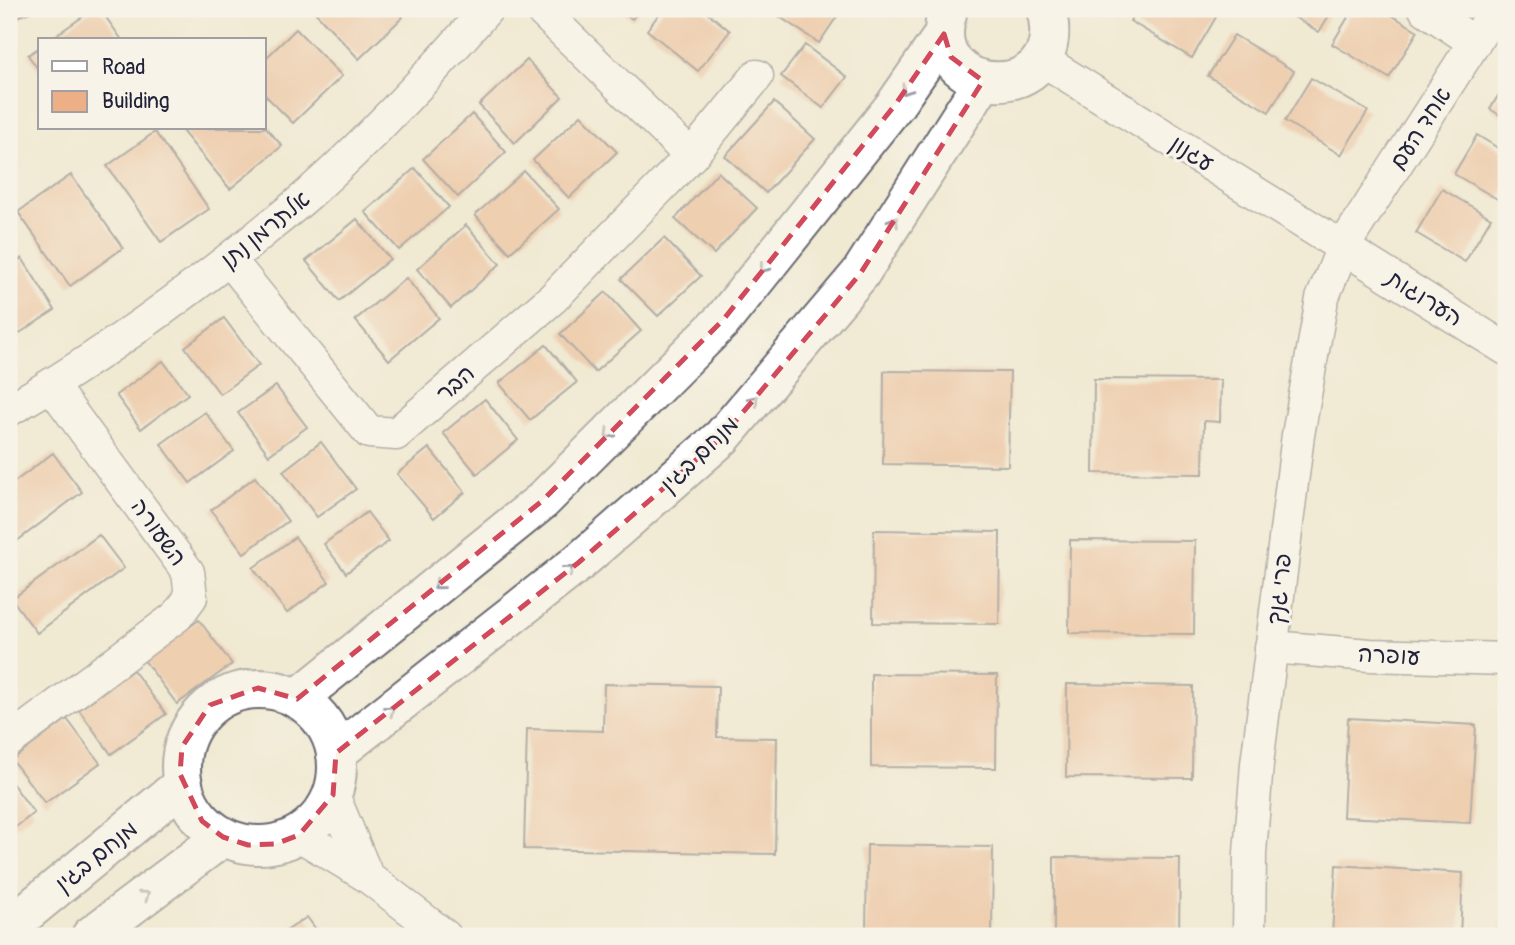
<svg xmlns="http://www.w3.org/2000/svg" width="1515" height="945" font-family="Pangolin,'Playpen Sans Hebrew',sans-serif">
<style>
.building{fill:#ecaf86}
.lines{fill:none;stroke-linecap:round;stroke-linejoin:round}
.minor-casing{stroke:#6a6870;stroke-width:35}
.major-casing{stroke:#6a6870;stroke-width:42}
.minor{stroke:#fff;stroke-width:32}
.major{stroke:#fff;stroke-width:38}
.oneway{stroke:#9c9ca7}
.marked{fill:none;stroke:#d1495b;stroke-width:5;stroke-dasharray:14 9;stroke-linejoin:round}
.labels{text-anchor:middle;stroke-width:6;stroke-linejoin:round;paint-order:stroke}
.street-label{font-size:23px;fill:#22223b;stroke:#f7f3e8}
</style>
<rect width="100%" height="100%" fill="#f7f3e8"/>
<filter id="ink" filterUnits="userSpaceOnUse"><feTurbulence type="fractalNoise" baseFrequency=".0143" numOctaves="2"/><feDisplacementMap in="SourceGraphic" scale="14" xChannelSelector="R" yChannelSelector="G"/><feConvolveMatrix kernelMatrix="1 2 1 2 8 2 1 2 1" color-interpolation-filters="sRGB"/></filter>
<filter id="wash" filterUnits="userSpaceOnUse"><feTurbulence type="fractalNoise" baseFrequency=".00686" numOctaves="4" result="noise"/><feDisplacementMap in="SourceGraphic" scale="28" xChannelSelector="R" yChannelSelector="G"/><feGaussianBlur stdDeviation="1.57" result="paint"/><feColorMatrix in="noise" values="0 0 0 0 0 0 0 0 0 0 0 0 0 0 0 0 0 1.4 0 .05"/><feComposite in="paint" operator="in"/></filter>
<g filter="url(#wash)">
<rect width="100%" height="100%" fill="#f0ead3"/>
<g id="blocks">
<!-- building -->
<g class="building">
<path d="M9,9h19l2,3 -21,8z"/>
<path d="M94,9h6l22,31h-73z"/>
<path d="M315,9h81l7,8 -44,42 -46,-49z"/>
<path d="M619,9h22l-9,10z"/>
<path d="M663,9h40l27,22 -32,40 -51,-41z"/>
<path d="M768,9h74l-23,34z"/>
<path d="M1137,9h65l14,8 -24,41 -62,-37z"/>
<path d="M1281,9h52l-14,23z"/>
<path d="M1353,9h28l37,22 -29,47 -57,-34z"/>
<path d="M296,29l46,47 -49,47 -29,-29v-34z"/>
<path d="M1234,35l60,36 -25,41 -61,-36z"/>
<path d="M805,45l42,32 -24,31 -42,-32z"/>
<path d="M40,47v25l-12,-17z"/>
<path d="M527,60l35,37 -47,46 -36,-38z"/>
<path d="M1311,78l57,33 -27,44 -56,-34z"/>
<path d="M1506,83v36l-16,-10z"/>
<path d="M774,102l41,37 -49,54 -41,-37z"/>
<path d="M472,114l34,38 -48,45 -35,-38z"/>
<path d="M581,115l36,37 -48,46 -36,-38z"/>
<path d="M264,125l18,21 -52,43 -48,-58 4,-3h78z"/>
<path d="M155,132l54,77 -48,33 -54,-76z"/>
<path d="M1477,135l29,18v35l-7,12 -45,-26z"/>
<path d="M415,168l34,39 -50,43 -34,-38z"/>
<path d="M524,171l35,38 -49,44 -35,-38z"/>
<path d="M718,172l39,36 -43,46 -39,-35z"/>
<path d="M71,175l52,73 -53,38 -52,-74z"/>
<path d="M1442,189l49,29 -26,44 -49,-29z"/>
<path d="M357,219l33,40 -51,42 -33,-40z"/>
<path d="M466,225l34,39 -49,44 -34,-39z"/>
<path d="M664,238l37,38 -43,40 -37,-37z"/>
<path d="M22,258l33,52 -46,30v-73z"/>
<path d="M406,278l33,40 -50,42 -34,-40z"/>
<path d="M606,292l35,39 -46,41 -35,-38z"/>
<path d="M224,318l35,47 -39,29 -35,-47z"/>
<path d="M546,345l31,37 -47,38 -31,-37z"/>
<path d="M163,361l25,33 -47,35 -25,-34z"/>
<path d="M884,371l126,1 -2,94 -125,-2z"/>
<path d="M1094,379l127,1 -1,42 -16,-1 -1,53 -110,-1z"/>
<path d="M276,386l31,41 -38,28 -31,-42z"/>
<path d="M485,399l33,41 -41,34 -34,-41z"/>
<path d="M205,412l29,39 -44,32 -29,-39z"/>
<path d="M321,442l35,47 -39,28 -34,-46z"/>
<path d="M429,448l36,44 -31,26 -37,-44z"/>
<path d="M53,453l29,39 -73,55v-61z"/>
<path d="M255,477l33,44 -44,32 -33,-43z"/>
<path d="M367,512l22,29 -43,32 -22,-29z"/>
<path d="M874,530l126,2 -1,92 -126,-1z"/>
<path d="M99,535l25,33 -87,65 -25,-34z"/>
<path d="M295,537l34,45 -42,31 -34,-45z"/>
<path d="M1070,540l125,1 -1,93 -125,-1z"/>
<path d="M199,620l33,44 -55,40 -33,-44z"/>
<path d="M133,670l33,44 -55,40 -32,-44z"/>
<path d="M871,674l126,1 -1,93 -125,-1z"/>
<path d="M604,684l114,2 -1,51 60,1 -2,116 -251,-5 3,-120 76,2z"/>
<path d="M1067,684l126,2 -1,92 -126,-1z"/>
<path d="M1348,718l128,7 -6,98 -127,-6z"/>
<path d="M67,719l33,44 -55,40 -33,-43z"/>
<path d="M9,779l25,34 -25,19z"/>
<path d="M867,845l126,2 -1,89h-126z"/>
<path d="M1054,857l126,1 -1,78h-125z"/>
<path d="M1336,865l127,8 -3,63h-128z"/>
<path d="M1504,881h2v55h-5z"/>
<path d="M307,917l14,19h-42z"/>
</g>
</g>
</g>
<g filter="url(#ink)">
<use href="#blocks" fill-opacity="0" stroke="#6a6870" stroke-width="2"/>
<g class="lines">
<!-- minor casing -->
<g class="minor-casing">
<g id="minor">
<path d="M540,9l151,147"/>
<path d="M1425,9l49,33"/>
<path d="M1041,59l465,290"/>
<path d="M229,259l140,173 27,2 157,-136 138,-142 66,-80"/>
<path d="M9,410c86,-50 167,-108 244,-170 20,-17 42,-33 61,-51 61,-55 119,-118 173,-180"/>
<path d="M1271,647l99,8 136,4"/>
<path d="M9,741l168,-125 14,-19 -3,-25 -137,-187"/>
<path d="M333,795l34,81"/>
<path d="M299,835l68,41 78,60"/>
<path d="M1249,936l1,-83 7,-89 41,-329 24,-136 21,-52 153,-238"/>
</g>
</g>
<!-- major casing -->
<g class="major-casing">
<g id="major">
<path d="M947,14c-26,87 126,94 99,-5"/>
<circle cx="259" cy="767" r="78"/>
<path d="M297,699l245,-198 181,-181 172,-215 49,-71"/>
<path d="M336,753l242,-190 144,-126 138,-163 123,-193"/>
<path d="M9,927l174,-143"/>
<path d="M91,936l132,-99"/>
</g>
</g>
<!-- minor -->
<use href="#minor" class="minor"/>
<!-- major -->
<use href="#major" class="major"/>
</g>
<!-- one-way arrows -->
<defs><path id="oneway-chevron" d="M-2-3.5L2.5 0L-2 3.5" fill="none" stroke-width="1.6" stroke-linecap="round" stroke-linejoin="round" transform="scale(1.75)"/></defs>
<g class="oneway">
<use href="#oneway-chevron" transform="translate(906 90) rotate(125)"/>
<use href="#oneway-chevron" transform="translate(894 221) rotate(-58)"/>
<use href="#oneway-chevron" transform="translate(764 268) rotate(129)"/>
<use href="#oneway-chevron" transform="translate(754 400) rotate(-50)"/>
<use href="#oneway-chevron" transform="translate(609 434) rotate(135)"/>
<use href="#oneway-chevron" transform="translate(569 570) rotate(-38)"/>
<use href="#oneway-chevron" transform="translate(438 585) rotate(141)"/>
<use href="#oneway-chevron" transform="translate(390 710) rotate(-38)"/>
<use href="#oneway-chevron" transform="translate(145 895) rotate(-37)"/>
</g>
</g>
<!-- marked area -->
<path d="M0 0H1515V945H0ZM944,34l7,23 32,24 -123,193 -138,163 -144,126 -242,190 -3,42 -34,40 -24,9 -27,1 -25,-8 -21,-16 -22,-47 2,-27 28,-42 48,-17 39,11 245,-198 181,-181 172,-215z" fill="#f0ead3" fill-opacity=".55" fill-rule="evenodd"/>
<path class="marked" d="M944,34l7,23 32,24 -123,193 -138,163 -144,126 -242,190 -3,42 -34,40 -24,9 -27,1 -25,-8 -21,-16 -22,-47 2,-27 28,-42 48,-17 39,11 245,-198 181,-181 172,-215z"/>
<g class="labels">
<!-- street labels -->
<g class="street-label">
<text transform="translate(1420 128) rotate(-57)" y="8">אחד העם</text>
<text transform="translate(1192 153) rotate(32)" y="8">עגנון</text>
<text transform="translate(265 229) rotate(-39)" y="8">אלתרמן נתן</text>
<text transform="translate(1425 298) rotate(32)" y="8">הערוגות</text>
<text transform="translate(455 383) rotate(-41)" y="8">הבר</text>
<text transform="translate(699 454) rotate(-44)" y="8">מנחם בגין</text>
<text transform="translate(159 532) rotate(54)" y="8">השעורה</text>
<text transform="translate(1279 589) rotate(-83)" y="8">פרי גנך</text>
<text transform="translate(1389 655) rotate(3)" y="8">עופרה</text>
<text transform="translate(96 856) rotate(-39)" y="8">מנחם בגין</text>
</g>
</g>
<!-- margin -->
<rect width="1515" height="945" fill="none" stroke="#f7f3e8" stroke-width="35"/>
<!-- legend -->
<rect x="38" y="38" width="228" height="91" fill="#f7f3e8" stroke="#a29fa3" stroke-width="2"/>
<rect x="52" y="61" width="35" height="10" fill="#ffffff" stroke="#a29fa3" stroke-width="2"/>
<text x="102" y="74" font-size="21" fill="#22223b">Road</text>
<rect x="52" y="91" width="35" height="21" fill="#ecaf86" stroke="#a29fa3" stroke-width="2"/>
<text x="102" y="108" font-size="21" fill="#22223b">Building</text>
</svg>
